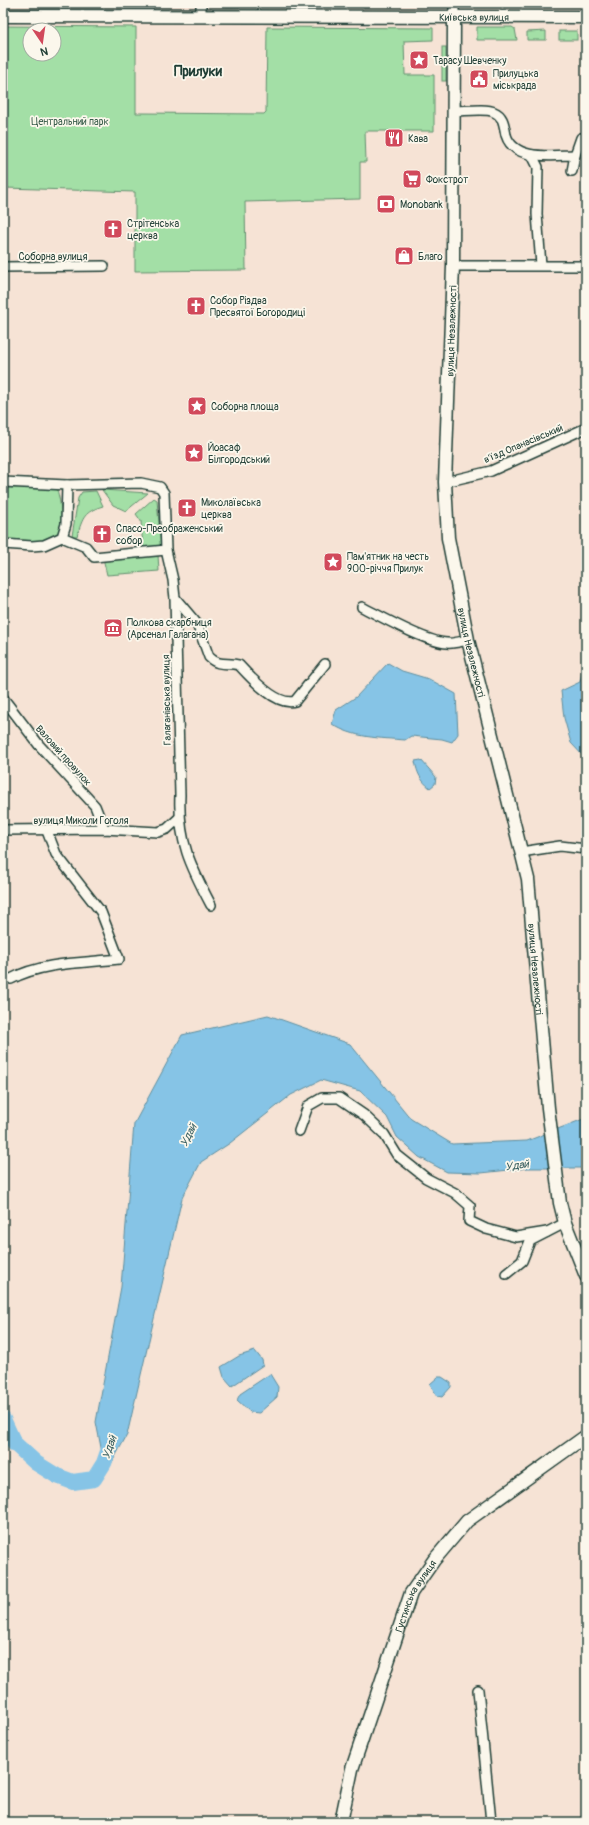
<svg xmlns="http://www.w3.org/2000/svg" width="589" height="1825" font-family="Pangolin,sans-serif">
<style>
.green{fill:#a3dfa6;stroke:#618e6d;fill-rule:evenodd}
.water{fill:#86c4e6;stroke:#5d8e9f}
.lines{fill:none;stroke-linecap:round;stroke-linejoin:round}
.river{stroke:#86c4e6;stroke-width:16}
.street-casing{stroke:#1f3d34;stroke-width:12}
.secondary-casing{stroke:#1f3d34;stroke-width:15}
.street{stroke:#fbf7ec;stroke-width:9}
.secondary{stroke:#fbf7ec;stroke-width:12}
.labels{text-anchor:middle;stroke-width:3.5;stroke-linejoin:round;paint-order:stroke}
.street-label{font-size:10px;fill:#1f3d34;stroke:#fbf7ec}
.poi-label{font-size:10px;fill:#1f3d34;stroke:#fbf7ec;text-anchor:start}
.park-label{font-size:10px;fill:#395d4b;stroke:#fbf7ec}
.water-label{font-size:11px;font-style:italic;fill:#395f60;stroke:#fbf7ec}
.district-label{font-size:14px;font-weight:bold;fill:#1f3d34;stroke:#fbf7ec}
</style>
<rect width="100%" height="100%" fill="#f6e3d5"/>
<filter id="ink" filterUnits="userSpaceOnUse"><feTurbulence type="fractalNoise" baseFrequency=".025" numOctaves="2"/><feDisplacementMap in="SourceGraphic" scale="8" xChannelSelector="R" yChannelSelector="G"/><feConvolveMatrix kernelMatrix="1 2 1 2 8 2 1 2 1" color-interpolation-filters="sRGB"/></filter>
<g filter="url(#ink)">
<!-- green -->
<g class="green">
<path d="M3,26l133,1v86h6l122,1 2,-2 1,-85 166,1v12l-29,1 1,34h29v56h-69l1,31h-6v37l-115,3 1,68 -111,1v-79l-130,-4v-42h-2zM30,30h24v24h-24z"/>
<path d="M477,27h35l3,2 2,11h-40z"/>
<path d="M546,31v9h-19v-8z"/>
<rect x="559" y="31" width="18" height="9"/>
<rect x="442" y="47" width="4" height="34"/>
<path d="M37,487l20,2c3,12 9,38 -2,48 -8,7 -41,4 -52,4v-53z"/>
<path d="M102,490l46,3 -22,18 -13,-6z"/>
<path d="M96,491l7,15c-19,6 -20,11 -26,30h-5l6,-38 4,-6z"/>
<path d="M154,498l3,2 4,47 -18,1 -2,-27 -5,-7z"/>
<path d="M158,555l1,16 -52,4 -4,-17z"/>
</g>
<!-- water -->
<g class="water">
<path d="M584,662l2,1v96l-15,-16 -7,-25 -3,-27 19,-9z"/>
<path d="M388,663l14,8 27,8 27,15 2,40 -6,8 -10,-3 -31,-3 -6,4c-25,-2 -52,-2 -73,-16l4,-14 20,-13z"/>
<path d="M421,760l15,17 -1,7 -5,4c-9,-7 -13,-15 -15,-27z"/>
<path d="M268,1015l82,29 61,75 41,25 75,-3 59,-23v50h-58l-47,5 -34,-1 -28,-15 -22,-20 -10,-20 -27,-26 -39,-11 -30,15 -61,48 -29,19 -19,36 -55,237 -17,31 -6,-3 -8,-41 25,-135 13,-163 48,-89z"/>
<path d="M255,1351l7,9 1,5 -31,21 -8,-9 -3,-10 18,-11z"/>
<path d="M270,1374l8,13 -1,10 -18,16 -9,-1 -13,-12 3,-6z"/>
<path d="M438,1377h4l9,6v4l-9,10 -5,-1 -7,-12z"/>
</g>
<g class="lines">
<!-- river -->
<path class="river" d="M3,1419l11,24 22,20 21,13 16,6 21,-3 10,-16 7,-20"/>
<!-- street casing -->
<g class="street-casing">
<g id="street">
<path d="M201,15v-12"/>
<path d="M454,17v-14"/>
<path d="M454,111c10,0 33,-3 40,1 10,4 10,14 12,23 8,27 48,20 69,20"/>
<path d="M532,155l6,12 -1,47 4,51"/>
<path d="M572,171l3,-16 6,-17"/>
<path d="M453,266h133"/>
<path d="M3,267l101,-1"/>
<path d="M3,482l64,3 74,-2 19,4 4,6 2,57 7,30 2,18 5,197c-2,46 10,70 31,110"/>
<path d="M445,482l46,-11 95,-43"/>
<path d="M62,537l24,10 8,10 72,-7"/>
<path d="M3,544l29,2 12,-1 18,-8 4,-13 1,-39"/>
<path d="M175,598l22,26 12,33c10,10 18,5 30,8 11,12 38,42 56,36l30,-37"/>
<path d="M362,607c20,10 64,35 85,36 7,1 15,-2 21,-3"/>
<path d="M3,698l36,47 56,61 9,23"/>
<path d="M3,830l101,-1 54,3 9,-3 12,-11"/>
<path d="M521,852l39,-6 26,3"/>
<path d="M11,979c32,-17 72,-16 108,-20l-18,-47 -45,-58 -9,-23"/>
<path d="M299,1131l9,-25 14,-8h17l25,17 20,19 13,21 29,23 29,15 15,13 -1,15 17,8 30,8 31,-5"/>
<path d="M506,1274l16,-13 8,-20 35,-18"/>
<path d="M478,1690l13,132"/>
</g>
</g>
<!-- secondary casing -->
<g class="secondary-casing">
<g id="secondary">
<path id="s1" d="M3,16l583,1"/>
<path id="s2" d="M454,17l-1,249 -8,216 3,56 20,102 60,239 20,229 12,95 5,20 21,53"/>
<path id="s3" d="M341,1822l11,-53 59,-176 23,-33 33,-39 119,-85"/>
</g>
</g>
<!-- street -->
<use href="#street" class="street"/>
<!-- secondary -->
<use href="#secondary" class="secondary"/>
</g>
</g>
<!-- icons -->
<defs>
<g id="sight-square" transform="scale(1)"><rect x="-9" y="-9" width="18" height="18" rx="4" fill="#d1495b" stroke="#fbf7ec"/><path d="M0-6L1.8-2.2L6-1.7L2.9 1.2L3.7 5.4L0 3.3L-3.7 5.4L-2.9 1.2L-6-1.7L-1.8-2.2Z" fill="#fff"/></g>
<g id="civic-square" transform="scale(1)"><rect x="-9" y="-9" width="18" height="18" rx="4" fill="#d1495b" stroke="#fbf7ec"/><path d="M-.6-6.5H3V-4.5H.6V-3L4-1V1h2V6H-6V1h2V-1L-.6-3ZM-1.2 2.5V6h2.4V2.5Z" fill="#fff"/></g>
<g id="restaurant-square" transform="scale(1)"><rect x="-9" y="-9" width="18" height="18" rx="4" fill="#d1495b" stroke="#fbf7ec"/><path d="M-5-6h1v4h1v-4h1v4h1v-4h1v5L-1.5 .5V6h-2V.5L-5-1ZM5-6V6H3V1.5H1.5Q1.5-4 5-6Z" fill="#fff"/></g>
<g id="supermarket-square" transform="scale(1)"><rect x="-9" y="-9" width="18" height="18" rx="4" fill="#d1495b" stroke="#fbf7ec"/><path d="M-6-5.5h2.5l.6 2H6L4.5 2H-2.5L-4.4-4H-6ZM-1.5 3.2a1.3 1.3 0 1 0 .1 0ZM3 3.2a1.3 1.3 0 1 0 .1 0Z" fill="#fff"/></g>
<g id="bank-square" transform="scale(1)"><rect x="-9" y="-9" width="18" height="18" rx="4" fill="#d1495b" stroke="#fbf7ec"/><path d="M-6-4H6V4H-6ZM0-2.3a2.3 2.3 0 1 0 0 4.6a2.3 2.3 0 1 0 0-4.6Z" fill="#fff"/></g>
<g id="church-square" transform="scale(1)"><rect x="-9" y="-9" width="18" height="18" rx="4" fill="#d1495b" stroke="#fbf7ec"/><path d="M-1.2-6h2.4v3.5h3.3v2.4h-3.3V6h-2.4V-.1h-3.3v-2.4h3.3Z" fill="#fff"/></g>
<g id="shop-square" transform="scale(1)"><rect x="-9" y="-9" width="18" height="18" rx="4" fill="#d1495b" stroke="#fbf7ec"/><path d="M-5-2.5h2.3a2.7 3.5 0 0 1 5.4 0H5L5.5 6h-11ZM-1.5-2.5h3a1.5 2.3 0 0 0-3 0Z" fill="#fff"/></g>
<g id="museum-square" transform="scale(1)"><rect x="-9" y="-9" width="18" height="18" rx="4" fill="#d1495b" stroke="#fbf7ec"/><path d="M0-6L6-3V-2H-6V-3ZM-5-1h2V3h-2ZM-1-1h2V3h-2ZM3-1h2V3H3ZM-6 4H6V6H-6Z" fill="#fff"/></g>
</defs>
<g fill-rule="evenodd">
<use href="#sight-square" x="419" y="60"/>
<use href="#civic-square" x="479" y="79"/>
<use href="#restaurant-square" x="394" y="138"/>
<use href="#supermarket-square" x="412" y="179"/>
<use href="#bank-square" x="386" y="204"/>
<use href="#church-square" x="113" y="229"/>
<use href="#shop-square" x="404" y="256"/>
<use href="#church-square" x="196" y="306"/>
<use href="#sight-square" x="197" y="406"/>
<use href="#sight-square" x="194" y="453"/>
<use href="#church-square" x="187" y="508"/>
<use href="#church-square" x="102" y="534"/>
<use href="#sight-square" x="333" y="562"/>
<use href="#museum-square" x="113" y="628"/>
</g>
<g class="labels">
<!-- street labels -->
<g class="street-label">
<text dy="4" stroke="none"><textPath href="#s1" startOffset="471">Київська вулиця</textPath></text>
<text x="53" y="260">Соборна вулиця</text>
<text transform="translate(451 331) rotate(-88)" y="4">вулиця Незалежності</text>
<text transform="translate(523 443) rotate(-23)" y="4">в'їзд Опанасівський</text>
<text dy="4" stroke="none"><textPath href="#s2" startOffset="638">вулиця Незалежності</textPath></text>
<text transform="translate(166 700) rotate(-91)" y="4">Галаганівська вулиця</text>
<text transform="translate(64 755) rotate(48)" y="4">Валовий провулок</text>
<text x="81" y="824">вулиця Миколи Гоголя</text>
<text dy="4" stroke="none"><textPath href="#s2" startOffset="962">вулиця Незалежності</textPath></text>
<text dy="4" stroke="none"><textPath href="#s3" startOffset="239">Густинська вулиця</textPath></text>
</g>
<!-- poi labels -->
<g class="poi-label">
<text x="433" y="64">Тарасу Шевченку</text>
<text x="493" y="77">Прилуцька<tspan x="493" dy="12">міськрада</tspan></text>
<text x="408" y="142">Кава</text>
<text x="426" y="183">Фокстрот</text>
<text x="400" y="208">Monobank</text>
<text x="127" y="227">Стрітенська<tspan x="127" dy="12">церква</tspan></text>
<text x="418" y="260">Благо</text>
<text x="210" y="304">Собор Різдва<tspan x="210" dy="12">Пресвятої Богородиці</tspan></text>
<text x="211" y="410">Соборна площа</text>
<text x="208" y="451">Йоасаф<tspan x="208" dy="12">Білгородський</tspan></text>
<text x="201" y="506">Миколаївська<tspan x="201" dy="12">церква</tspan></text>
<text x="116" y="532">Спасо-Преображенський<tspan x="116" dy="12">собор</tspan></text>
<text x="347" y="560">Пам'ятник на честь<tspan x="347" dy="12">900-річчя Прилук</tspan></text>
<text x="127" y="626">Полкова скарбниця<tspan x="127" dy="12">(Арсенал Галагана)</tspan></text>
</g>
<!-- park labels -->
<g class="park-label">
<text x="70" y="125">Центральний парк</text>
</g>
<!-- water labels -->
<g class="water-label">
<text transform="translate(188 1135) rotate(-63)" y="4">Удай</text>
<text transform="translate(517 1165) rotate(-8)" y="4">Удай</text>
<text transform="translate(109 1447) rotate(-71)" y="4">Удай</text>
</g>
<!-- district labels -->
<g class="district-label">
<text x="198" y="76">Прилуки</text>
</g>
</g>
<!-- margin -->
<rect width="589" height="1825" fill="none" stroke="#fbf7ec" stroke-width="16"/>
<rect x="8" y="8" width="573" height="1809" fill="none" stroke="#1f3d34" stroke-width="1.5" filter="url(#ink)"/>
<!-- north arrow -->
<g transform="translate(42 42) rotate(167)"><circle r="19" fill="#fbf7ec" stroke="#a3ada2"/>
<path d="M0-3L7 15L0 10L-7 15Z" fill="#d1495b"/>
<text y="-6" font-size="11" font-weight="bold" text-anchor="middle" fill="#1f3d34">N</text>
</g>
</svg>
